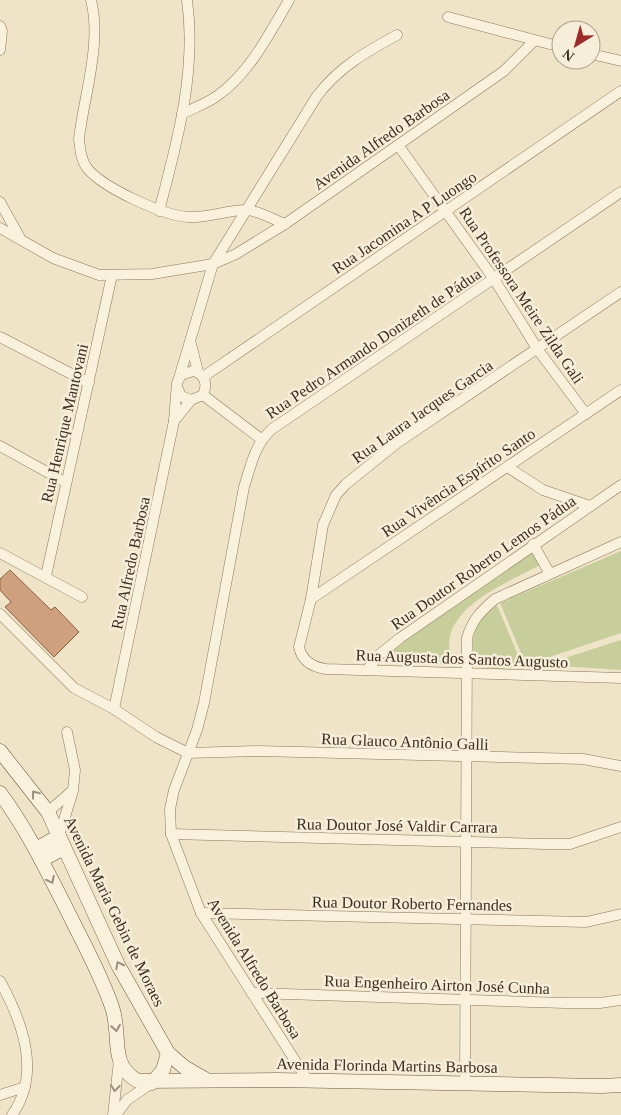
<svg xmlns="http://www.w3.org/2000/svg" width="621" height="1115" font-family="'Times New Roman',serif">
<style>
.green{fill:#c7ce9b}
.building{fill:#cea07e;stroke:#8c6042}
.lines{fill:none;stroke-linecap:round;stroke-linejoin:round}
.street-casing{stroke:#8c765c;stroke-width:11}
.secondary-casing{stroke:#6e573f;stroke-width:15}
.street{stroke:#faf1dc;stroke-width:10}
.secondary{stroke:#faf1dc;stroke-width:14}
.oneway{stroke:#9b907e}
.labels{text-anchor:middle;stroke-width:5;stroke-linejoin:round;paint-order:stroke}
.street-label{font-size:16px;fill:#3c2e20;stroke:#f6eed8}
</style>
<rect width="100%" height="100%" fill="#efe4c8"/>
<!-- green -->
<g class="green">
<path d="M621,551v82l-95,32 -26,-62z"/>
<path d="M532,552l8,13c-29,16 -90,39 -91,79 0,7 2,14 2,20l-60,-1 -3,-4 3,-7 6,-5z"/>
<path d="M497,605l26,62c-11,0 -25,4 -35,1 -18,-5 -18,-30 -10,-43 4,-8 12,-15 19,-20z"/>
<path d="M621,640v30l-78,-5z"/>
</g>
<!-- building -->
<path class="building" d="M10,570l41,40 4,-3 24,25 -25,25 -49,-50 6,-5 -11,-12v-11z"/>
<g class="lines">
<!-- street casing -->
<g class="street-casing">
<g id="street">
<path d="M91,0c11,44 -7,95 -12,139 1,10 2,21 8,29 16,20 77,48 102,49 19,1 38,-7 57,-7 12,0 28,10 39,14"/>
<path d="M448,17l113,30"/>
<path d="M0,26l2,5 -2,19"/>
<path d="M591,54l30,7"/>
<path d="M182,114c11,-6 24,-10 35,-18 32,-22 53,-63 72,-96"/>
<path d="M398,145l96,134 44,71 48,64"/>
<path d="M0,202l20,36"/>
<path d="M159,211c18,-68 38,-140 28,-211"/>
<path d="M0,228l53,30 46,17 53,-1 61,-10 23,-10 49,-30 219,-153 30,-30"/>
<path d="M621,292l-224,151 -51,41 -10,11 -13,30 -12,74 -12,48c3,14 13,20 27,22l295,9"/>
<path d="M0,337l89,46"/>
<path d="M191,344l7,28"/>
<path d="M203,377l418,-286"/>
<path d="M179,378l34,-114 104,-168c22,-29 49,-44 80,-61"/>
<path d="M203,395l58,44"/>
<path d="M174,421l17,-21"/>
<path d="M0,446l65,36"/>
<path d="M509,468l34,22 47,16"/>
<path d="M533,544l17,30"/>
<path d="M0,553l82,44"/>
<path d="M46,576l66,-301"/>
<path d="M311,599l310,-209"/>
<path d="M0,614l74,74 40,21 42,28 32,16 71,-2 324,8 38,7"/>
<path d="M367,670l13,-16 20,-16 221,-153"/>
<path d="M114,709l60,-288 3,-38 4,-8 12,-4c12,3 15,13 10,24l-12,5 -10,-4 -4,-9"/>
<path d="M48,812l24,-21"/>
<path d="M171,834l374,10h25l51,-17"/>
<path d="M59,836l14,-45 2,-21 -8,-38"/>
<path d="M201,913l385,9 35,-8"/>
<path d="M0,981c22,40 42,92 12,134"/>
<path d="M252,993l313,10h35l21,-3"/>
<path d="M308,1081l-107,-168 -30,-79 -1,-25 4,-19 23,-60 7,-27 40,-216c7,-22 11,-43 28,-58l349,-237"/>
<path d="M465,1083l2,-445c5,-18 14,-27 28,-39l126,-57"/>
<path d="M0,1095l25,-8"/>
<path d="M113,1115l6,-55"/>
<path d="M116,1115l11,-15 25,-17"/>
</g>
</g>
<!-- secondary casing -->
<g class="secondary-casing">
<g id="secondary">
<path d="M0,751l48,61 70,153 50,88 16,14 21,12"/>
<path d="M0,793c26,35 45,74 65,113 16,33 35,66 47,101 10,28 -4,58 26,74l139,-1 325,6 19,-1"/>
<path d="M36,849l23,-13"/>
<path d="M41,860l23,-12"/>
<path d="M152,1083l11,-13 5,-17"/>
</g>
</g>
<!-- street -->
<use href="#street" class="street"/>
<!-- secondary -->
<use href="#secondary" class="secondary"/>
</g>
<!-- one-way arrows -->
<defs><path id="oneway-chevron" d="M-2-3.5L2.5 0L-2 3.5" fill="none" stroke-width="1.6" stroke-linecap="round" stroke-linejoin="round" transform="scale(1.25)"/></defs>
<g class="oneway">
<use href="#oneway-chevron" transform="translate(35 794) rotate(-127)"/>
<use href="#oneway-chevron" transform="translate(51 880) rotate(63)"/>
<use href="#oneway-chevron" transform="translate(119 965) rotate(-117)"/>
<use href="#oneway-chevron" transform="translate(116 1028) rotate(81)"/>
<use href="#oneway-chevron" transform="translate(115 1088) rotate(96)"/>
</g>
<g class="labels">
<!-- street labels -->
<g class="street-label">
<text transform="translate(381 139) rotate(-35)" y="6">Avenida Alfredo Barbosa</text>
<text transform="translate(404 222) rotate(-34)" y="6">Rua Jacomina A P Luongo</text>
<text transform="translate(522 295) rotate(56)" y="6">Rua Professora Meire Zilda Gali</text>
<text transform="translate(373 343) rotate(-34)" y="6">Rua Pedro Armando Donizeth de Pádua</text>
<text transform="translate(422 411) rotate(-35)" y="6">Rua Laura Jacques Garcia</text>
<text transform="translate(64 423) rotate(-77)" y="6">Rua Henrique Mantovani</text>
<text transform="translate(458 482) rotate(-34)" y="6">Rua Vivência Espírito Santo</text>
<text transform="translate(483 562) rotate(-35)" y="6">Rua Doutor Roberto Lemos Pádua</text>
<text transform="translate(130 563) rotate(-78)" y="6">Rua Alfredo Barbosa</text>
<text transform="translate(462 658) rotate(2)" y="6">Rua Augusta dos Santos Augusto</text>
<text transform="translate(405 741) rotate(2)" y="6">Rua Glauco Antônio Galli</text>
<text transform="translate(397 825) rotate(1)" y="6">Rua Doutor José Valdir Carrara</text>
<text transform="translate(412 903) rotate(1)" y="6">Rua Doutor Roberto Fernandes</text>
<text transform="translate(115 911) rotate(64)" y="6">Avenida Maria Gebin de Moraes</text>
<text transform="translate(255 968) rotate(58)" y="6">Avenida Alfredo Barbosa</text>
<text transform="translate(437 984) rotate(2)" y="6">Rua Engenheiro Airton José Cunha</text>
<text transform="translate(387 1065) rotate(1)" y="6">Avenida Florinda Martins Barbosa</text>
</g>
</g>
<!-- north arrow -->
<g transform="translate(576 45) rotate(217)"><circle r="24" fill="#f6eed8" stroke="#aca18e"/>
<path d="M0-4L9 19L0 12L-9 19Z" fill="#9c2c2b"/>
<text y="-8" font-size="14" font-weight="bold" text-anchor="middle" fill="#3c2e20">N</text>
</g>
</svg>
